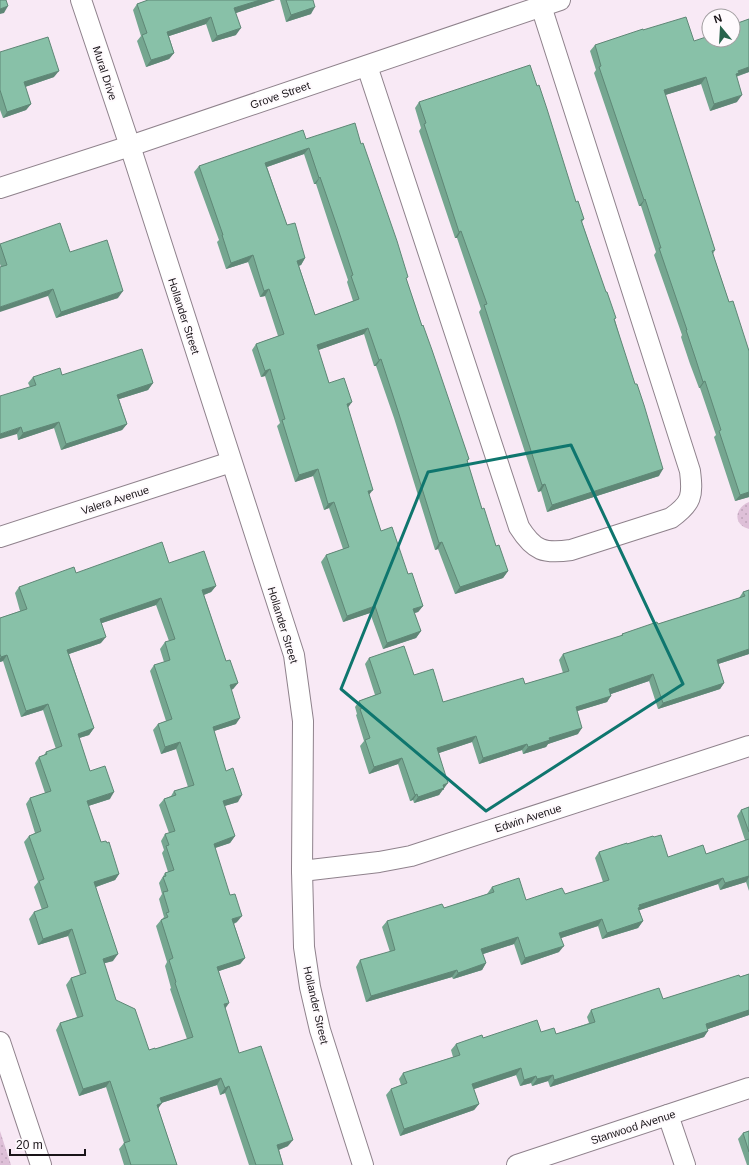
<svg xmlns="http://www.w3.org/2000/svg" width="749" height="1165" font-family="Helvetica,sans-serif">
<style>
.grass{fill:url(#grass-dots)}
.lines{fill:none;stroke-linecap:round;stroke-linejoin:round}
.minor-casing{stroke:#8f828c;stroke-width:22}
.minor{stroke:#fff;stroke-width:20}
.wall{fill:#75a690;fill-rule:evenodd}
.shaded-wall{fill:#5f8776}
.building{fill:#88c1a8;stroke:#5f8776;fill-rule:evenodd}
.marked{fill:none;stroke:#0f766e;stroke-width:3;stroke-linejoin:round}
.labels{text-anchor:middle;stroke-width:4;stroke-linejoin:round;paint-order:stroke}
.street-label{font-size:11px;fill:#191418;stroke:#fefafd}
</style>
<defs>
<pattern id="grass-dots" width="8" height="8" patternUnits="userSpaceOnUse"><rect width="8" height="8" fill="#dec0d8"/><path d="M2 2h.1M6 6h.1" fill="none" stroke="#bea4b9" stroke-width="1.8" stroke-linecap="round"/></pattern>
</defs>
<rect width="100%" height="100%" fill="#f8e9f5"/>
<!-- grass -->
<g class="grass">
<path d="M749,502v27c-16,-4 -15,-21 0,-27z"/>
<path d="M0,1131l11,34h-11z"/>
</g>
<g class="lines">
<!-- minor casing -->
<g class="minor-casing">
<g id="minor">
<path d="M81,0l49,146 164,509 9,66 -1,150 2,76 6,40 10,43 43,135"/>
<path d="M367,66l152,461c15,24 25,27 52,23l100,-32c21,-15 22,-22 19,-47l-149,-465"/>
<path d="M0,188l130,-42 430,-146"/>
<path d="M0,537l231,-75"/>
<path d="M302,871l77,-9 32,-6 338,-110"/>
<path d="M0,1042l41,123"/>
<path d="M668,1115l17,50"/>
<path d="M517,1165l232,-77"/>
</g>
</g>
<!-- minor -->
<use href="#minor" class="minor"/>
</g>
<!-- wall -->
<g class="wall">
<path d="M148,0h127l-39,13v22l-24,7 -6,-18 -37,12 5,17 -5,6 -23,8 -9,-26 4,-5 -8,-26 4,-6z"/>
<path d="M280,0h33l-2,14 -25,8z"/>
<path d="M749,19v53l-13,5 1,25 -27,9 -9,-27 -36,11 50,155 -2,4 16,48 20,49v146l-14,4 -21,-64 2,-2 -16,-47h-1l-9,-24 -9,-27 1,-2 -28,-80 2,-3 -15,-46h-2l-45,-133 2,-3 -6,-19 5,-6 48,-15 51,11 39,-1v-13l2,-3z"/>
<path d="M0,52l54,25 -29,10 6,17 -5,6 -23,8 -3,-8z"/>
<path d="M419,102l157,100 8,17 -2,3 33,98 44,156 -112,36 -6,-21 -3,1 -59,-180 2,-3 -24,-71h-2l-36,-107 2,-3 -6,-20z"/>
<path d="M306,139l100,140 16,47 47,133 -2,2 15,48 14,37 12,25 -5,7 -48,16 -17,-45 -3,1 -41,-132 -18,-52h-2l-10,-32 -46,16 11,33 19,25 21,87 12,36 27,43 15,32 -5,6 -4,1 7,18 -5,7 -33,11 -13,-36 -27,9 -22,-60 5,-7 17,-6 -14,-41 -5,2 -11,-34 -18,6 -18,-56 3,-3 -15,-47 -4,1 -9,-27 4,-6 22,-8 -13,-40 -5,1 -12,-35 -22,7 -9,-27 2,-2 -25,-68 5,-6zM304,154l10,30h2l17,52 15,44 -1,2 6,19 -38,14 -16,-49 2,-1 4,-7 -18,-33 -20,-58z"/>
<path d="M0,244l70,8 48,46 -62,20 -8,-22 -47,-29 -1,-3z"/>
<path d="M62,375l91,8 -5,7 -29,9 8,25 -5,6 -61,20 -7,-22 -36,12 -1,-6 13,-47 -2,-4 5,-6z"/>
<path d="M169,563l47,23 -5,6 -7,3 22,66 12,22 -5,6 -2,1 5,34 -22,7 12,40 12,31 -14,4 11,30 -5,7 -15,5 22,74 -3,2 11,34 -5,6 -21,7 6,38 14,44 49,93 -9,4 4,15h-34l-24,-72 -5,2 -3,-10 -56,18 -3,5 19,57h-53l-5,-16 5,-6 -18,-56 -27,9 -23,-66 4,-7 17,-6 -11,-32 5,-7 9,-3 -12,-39 -30,9 -9,-26 5,-7 8,-2 -8,-23 4,-5 -14,-40 5,-6 6,-3 -9,-29 4,-6 15,-5 -10,-30 4,-6 5,-2 2,-3 10,-3 -13,-39 -22,7 -18,-56 -3,1v-44l20,-7 -5,-18 4,-6 57,-14zM156,605l13,36 -4,1 -5,7 4,13 -10,3 -4,6 16,50 -8,3 -5,6 8,24 15,-5 12,38 -14,4 -3,5 -7,3 -5,6 10,28 -4,1 -4,7 3,9 -2,3 6,19 -3,1 -6,10 3,11 -3,5 5,18 -3,3 -5,6 11,36 -2,4 6,22 -1,1 17,50 -32,10 -6,1 -33,-50 -12,-37 9,-2 -17,-74 19,-7 4,-6 -18,-32 -13,-36 22,-7 -20,-28 -11,-33 10,-3 5,-7 -25,-74 32,-11 1,-20z"/>
<path d="M749,590v64l-31,10 6,19 -4,6 -62,20 -9,-28 -38,13 -4,8 -30,9 1,23 -30,10 -2,3 -23,7 -1,-4 -43,14 -7,-22 -33,11 5,37h-2l-3,5 -25,8 -1,-3 -3,1 -12,-37 -29,10 -9,-28 4,-5 -8,-26 1,-1 -2,-7 4,-6 16,-6 -10,-31 4,-6 45,17 29,27 82,-18 38,-11 -4,-13 4,-6 58,-18 1,-2 36,-10 81,-26 4,-6z"/>
<path d="M749,807v84l-3,-9 -26,8 -2,-6 -79,26 4,11 -5,7 -36,11 -4,-13 -37,12 -2,14 -38,13 -7,-21 -31,10 3,9 -4,7 -29,9 -1,-2 -86,25 -10,-35 4,-7 30,-8 -8,-25 5,-6 57,-13 43,-14 5,-7 34,13 39,-6 38,-12 -8,-24 4,-6 55,-15 14,20 38,-3 39,-14 -8,-24 4,-6z"/>
<path d="M749,974v41l-41,14 -4,8 -154,50 -2,-6 -16,5 -1,-3 -11,3 -4,-11 -42,14 5,15 -5,6 -74,26 -14,-41 5,-6 10,-4 -2,-6 4,-6 50,-16 -2,-7 5,-6 27,-6 58,-6 15,2 33,-11 -2,-6 4,-7 72,-11z"/>
<path d="M749,1131v34h-2l-9,-26 5,-6z"/>
</g>
<!-- shaded-wall -->
<g class="shaded-wall">
<path d="M260,0h15l-45,15 4,-7z"/>
<path d="M8,6l-4,7 -4,1v-5z"/>
<path d="M315,7l-4,7 -25,8 5,-7z"/>
<path d="M211,17l-5,7 -43,14 4,-6z"/>
<path d="M241,28l-5,7 -24,7 5,-6z"/>
<path d="M174,53l-5,6 -23,8 5,-7z"/>
<path d="M749,67v5l-12,4 -3,4 -3,1 7,-10z"/>
<path d="M59,71l-5,6 -35,12 5,-7z"/>
<path d="M706,77l-5,7 -42,13 5,-7z"/>
<path d="M742,95l-5,7 -27,9 4,-7z"/>
<path d="M31,104l-5,6 -23,8 4,-6z"/>
<path d="M309,148l-5,6 -43,15 4,-6z"/>
<path d="M320,177l-4,7h-2l5,-6z"/>
<path d="M645,199l-4,7h-2l5,-6z"/>
<path d="M461,231l-4,7h-2l4,-6z"/>
<path d="M253,255l-5,7 -22,7 5,-6z"/>
<path d="M305,258l-4,7 -8,2 4,-6z"/>
<path d="M53,289l-5,7 -48,16v-5z"/>
<path d="M269,289l-4,7 -5,1 4,-6z"/>
<path d="M123,291l-5,7 -62,20 5,-6z"/>
<path d="M368,328l-4,6 -51,18 4,-7z"/>
<path d="M381,359l-5,7h-2l5,-6z"/>
<path d="M270,369l-5,7 -4,1 4,-6z"/>
<path d="M705,381l-5,7h-1l4,-6z"/>
<path d="M153,383l-5,7 -35,11 4,-6z"/>
<path d="M352,402l-5,7v-5z"/>
<path d="M59,422l-5,6 -36,12 5,-7z"/>
<path d="M127,424l-5,6 -61,20 5,-6z"/>
<path d="M21,427l-4,7 -17,5v-5z"/>
<path d="M318,469l-5,7 -18,6 4,-7z"/>
<path d="M663,469l-4,7 -112,36 5,-7z"/>
<path d="M545,484l-4,7 -3,1 4,-7z"/>
<path d="M373,490l-5,6v-5z"/>
<path d="M749,492v5l-14,4 5,-6z"/>
<path d="M334,502l-5,6 -5,2 4,-6z"/>
<path d="M442,542l-4,7 -3,1 4,-7z"/>
<path d="M508,571l-5,7 -48,16 5,-7z"/>
<path d="M216,586l-5,6 -13,5 4,-7z"/>
<path d="M161,598l-5,7 -60,20 4,-6z"/>
<path d="M375,606l-5,7 -27,9 4,-6z"/>
<path d="M423,606l-5,6 -10,3 5,-6z"/>
<path d="M421,631l-5,7 -33,11 4,-6z"/>
<path d="M106,637l-5,6 -38,13 4,-6z"/>
<path d="M749,649v5l-37,12 5,-6z"/>
<path d="M7,655l-4,6 -3,1v-4l1,-1z"/>
<path d="M653,674l-4,7 -44,15 4,-7z"/>
<path d="M238,683l-5,6 -8,3 5,-7z"/>
<path d="M724,683l-4,6 -62,20 5,-6z"/>
<path d="M611,696l-4,6 -36,11 5,-6z"/>
<path d="M48,704l-5,6 -22,7 5,-6z"/>
<path d="M240,718l-4,6 -28,9 5,-6z"/>
<path d="M94,728l-5,7 -16,5 5,-6z"/>
<path d="M582,728l-4,6 -30,10 -2,3 -23,7 5,-7 21,-9z"/>
<path d="M476,736l-4,6 -39,13 4,-7z"/>
<path d="M180,742l-4,7 -15,5 4,-7z"/>
<path d="M527,744l-5,6 -43,14 4,-6z"/>
<path d="M402,758l-4,6 -29,10 5,-7z"/>
<path d="M448,783l-9,12 -25,8 4,-6 25,-12z"/>
<path d="M114,792l-4,7 -28,9 5,-7z"/>
<path d="M417,794l-4,6 -3,1 5,-6z"/>
<path d="M242,795l-4,7 -20,6 5,-7z"/>
<path d="M235,836l-5,7 -21,7 5,-6z"/>
<path d="M119,874l-4,6 -25,9 4,-7z"/>
<path d="M749,876v1l-3,5 -26,8 5,-7z"/>
<path d="M723,878l-5,6 -81,27 2,-6z"/>
<path d="M242,916l-5,6 -9,3 4,-6z"/>
<path d="M602,919l-4,7 -43,14 4,-7z"/>
<path d="M643,921l-5,7 -36,11 5,-6z"/>
<path d="M72,929l-4,7 -30,9 5,-6z"/>
<path d="M518,937l-4,7 -37,12 4,-7z"/>
<path d="M564,946l-5,6 -38,13 4,-7z"/>
<path d="M118,954l-5,7 -15,4 5,-6z"/>
<path d="M245,958l-5,6 -27,9 4,-6z"/>
<path d="M486,963l-4,7 -29,9 5,-6z"/>
<path d="M457,970l-5,7 -86,25 5,-6z"/>
<path d="M229,1003l-4,6 -1,-5z"/>
<path d="M749,1010v5l-47,16 4,-7z"/>
<path d="M708,1031l-4,6 -154,50 4,-7z"/>
<path d="M521,1068l-5,7 -48,16 4,-7z"/>
<path d="M553,1075l-5,6 -16,5 5,-7z"/>
<path d="M536,1076l-5,7 -11,3 4,-6z"/>
<path d="M221,1078l-4,7 -62,20 5,-7z"/>
<path d="M110,1081l-4,6 -27,9 4,-7z"/>
<path d="M229,1086l-4,7 -5,2 5,-7z"/>
<path d="M162,1103l-5,7v-5z"/>
<path d="M479,1104l-5,6 -74,26 4,-7z"/>
<path d="M293,1140l-5,6 -15,6 4,-7z"/>
</g>
<!-- building -->
<g class="building">
<path d="M0,0h6l2,6 -8,3z"/>
<path d="M148,0h112l-26,8 7,20 -24,8 -6,-19 -44,15 7,21 -23,7 -9,-25 5,-2 -10,-29z"/>
<path d="M286,0h27l2,7 -24,8z"/>
<path d="M686,17l8,24 15,-5v4h24v-11l4,-1 -2,-4 14,-5v48l-11,4 1,2 -3,1 6,21 -28,9 -8,-27 -42,13 51,160 -3,1 17,51 4,-1 16,50v141l-9,3 -21,-64 2,-1 -16,-49 -2,1 -8,-25 -9,-27h1l-28,-82h2l-16,-49 -1,1 -45,-133 2,-1 -6,-21 48,-16v1z"/>
<path d="M48,37l11,34 -35,11 7,22 -24,8 -7,-22v-38z"/>
<path d="M530,65l7,21 2,-1 8,24 29,93 2,-1 6,18 -3,1 17,49 8,23h1l9,26 -2,1 21,65h2l7,21 19,64 -111,36 -7,-21 -3,1 -58,-180 3,-1 -26,-73 -2,1 -35,-108 2,-1 -7,-21z"/>
<path d="M355,123l6,21 2,-1 34,98 11,36 -2,1 16,48 1,-1 9,25 37,109 -2,1 15,49 2,-1 12,38 3,-1 9,26 -48,16 -18,-45 -3,1 -41,-132 -17,-52 -2,1 -11,-32 -51,17 12,38 15,-5 8,24 -5,2 26,86 -5,1 13,40 11,-4 16,47 4,-1 11,33 -10,3 8,22 -34,12 -12,-37 -28,10 -21,-61 23,-8 -15,-45 -6,2 -10,-35 -19,6 -17,-55 3,-1 -15,-50 -5,2 -9,-27 28,-10 -15,-45 -5,2 -11,-36 -22,8 -9,-28h1l-24,-69 104,-36 3,9zM309,148l10,30 1,-1 18,52 15,46 -2,1 8,23 -44,16 -18,-54 8,-3 -10,-35 -8,2 -22,-62z"/>
<path d="M60,223l10,29 37,-12 16,51 -62,21 -8,-23 -53,18v-40l7,-2 -7,-21z"/>
<path d="M142,349l11,34 -36,12 10,29 -61,20 -7,-22 -36,11 -2,-6 -21,7v-38l36,-11 -3,-8 27,-9 2,7z"/>
<path d="M162,542l7,21 35,-12 12,35 -14,4 24,71 4,-1 8,23 -8,2 10,33 -27,9 13,44 7,-3 9,27 -19,6 12,35 -21,8 16,51 5,-1 7,22 -10,3 13,39 -28,9 12,36 -5,1 15,49 22,-7 32,94 -16,5 6,20h-27l-27,-79 -4,2 -4,-10 -61,20 2,5 -5,2 20,60h-46l-7,-22 6,-2 -20,-60 -27,8 -23,-66 23,-7 -12,-38 15,-5 -14,-44 -29,10 -9,-27 14,-5 -9,-26 5,-2 -15,-43 12,-5 -11,-33 21,-7 -12,-34 8,-3 -1,-2 16,-6 -14,-42 -22,7 -19,-56 -6,2 -1,-3v-36l27,-9 -8,-22 55,-20 2,6zM161,598l14,41 -10,3 5,18 -16,5 18,54 -14,5 7,23 15,-5 14,43 -20,6 2,4 -12,4 11,32 -10,3 4,11 -3,1 8,24 -9,3 1,3 -3,1 5,14 -5,1 6,20 -3,1 2,4 -7,3 12,38 -4,2 7,22 -1,1 18,54 -38,12v-1l-6,2 -14,-41 -19,-9 -13,-41 15,-5 -24,-72 25,-8 -10,-32 -2,1 -1,-2 -5,1 -14,-41 27,-9 -9,-26 -15,5 -12,-37 16,-6 -27,-78 39,-13 -6,-18z"/>
<path d="M749,590v59l-32,11 7,23 -61,20 -10,-29 -44,15 2,7 -35,11 6,21 -33,10 1,2 -22,7 -1,-3 -44,14 -7,-22 -39,12 11,35 -5,2 1,3 -26,9 -1,-3 -2,1 -13,-37 -28,9 -9,-27 5,-2 -10,-29 2,-1 -3,-7 22,-8 -12,-35 35,-12 10,29 19,-6 10,33 80,-24 2,6 44,-13 -6,-17 60,-19 -1,-1 35,-12 1,2 87,-28 -2,-4z"/>
<path d="M749,807v25l-8,-22z"/>
<path d="M661,835l7,22 35,-12 3,9 43,-15v37l-24,7 -2,-5 -84,27 1,2 -2,1 5,13 -36,12 -5,-14 -43,14 5,13 -39,12 -7,-21 -37,12 5,14 -28,10 -1,-3 -86,26 -11,-36 35,-10 -8,-29 55,-17 2,4 50,-16 -2,-5 27,-9 7,22 36,-12 3,6 44,-14 -10,-28 28,-9v1l26,-8 1,1z"/>
<path d="M749,974v36l-43,14 2,7 -154,49 -1,-5 -16,4 -1,-3 -12,4 -3,-12 -49,16 7,20 -75,25 -13,-40 16,-6 -4,-10 57,-18 -4,-11 26,-9 1,3 54,-18 4,12 13,-4 2,6 39,-12 -4,-12 68,-22 4,11 76,-24 1,2z"/>
<path d="M749,1131v21l-6,-19z"/>
</g>
<!-- marked area -->
<path class="marked" d="M571,445l112,239 -197,127 -145,-122 87,-217z"/>
<g class="labels">
<!-- street labels -->
<g class="street-label">
<text transform="translate(105 73) rotate(72)" y="4">Mural Drive</text>
<text transform="translate(280 95) rotate(-19)" y="4">Grove Street</text>
<text transform="translate(184 316) rotate(72)" y="4">Hollander Street</text>
<text transform="translate(115 500) rotate(-18)" y="4">Valera Avenue</text>
<text transform="translate(283 625) rotate(73)" y="4">Hollander Street</text>
<text transform="translate(528 818) rotate(-18)" y="4">Edwin Avenue</text>
<text transform="translate(316 1005) rotate(77)" y="4">Hollander Street</text>
<text transform="translate(633 1127) rotate(-18)" y="4">Stanwood Avenue</text>
</g>
</g>
<!-- north arrow -->
<g transform="translate(721 28) rotate(342)"><circle r="19" fill="#fefafd" stroke="#a29ea1"/>
<path d="M0-3L7 15L0 10L-7 15Z" fill="#28634c"/>
<text y="-6" font-size="11" font-weight="bold" text-anchor="middle" fill="#191418">N</text>
</g>
<!-- scale -->
<path d="M10 1149v6h75v-6" fill="none" stroke="#191418" stroke-width="2"/>
<text x="16" y="1149" font-size="12" fill="#191418" stroke="#fefafd" stroke-width="3" paint-order="stroke">20 m</text>
</svg>
